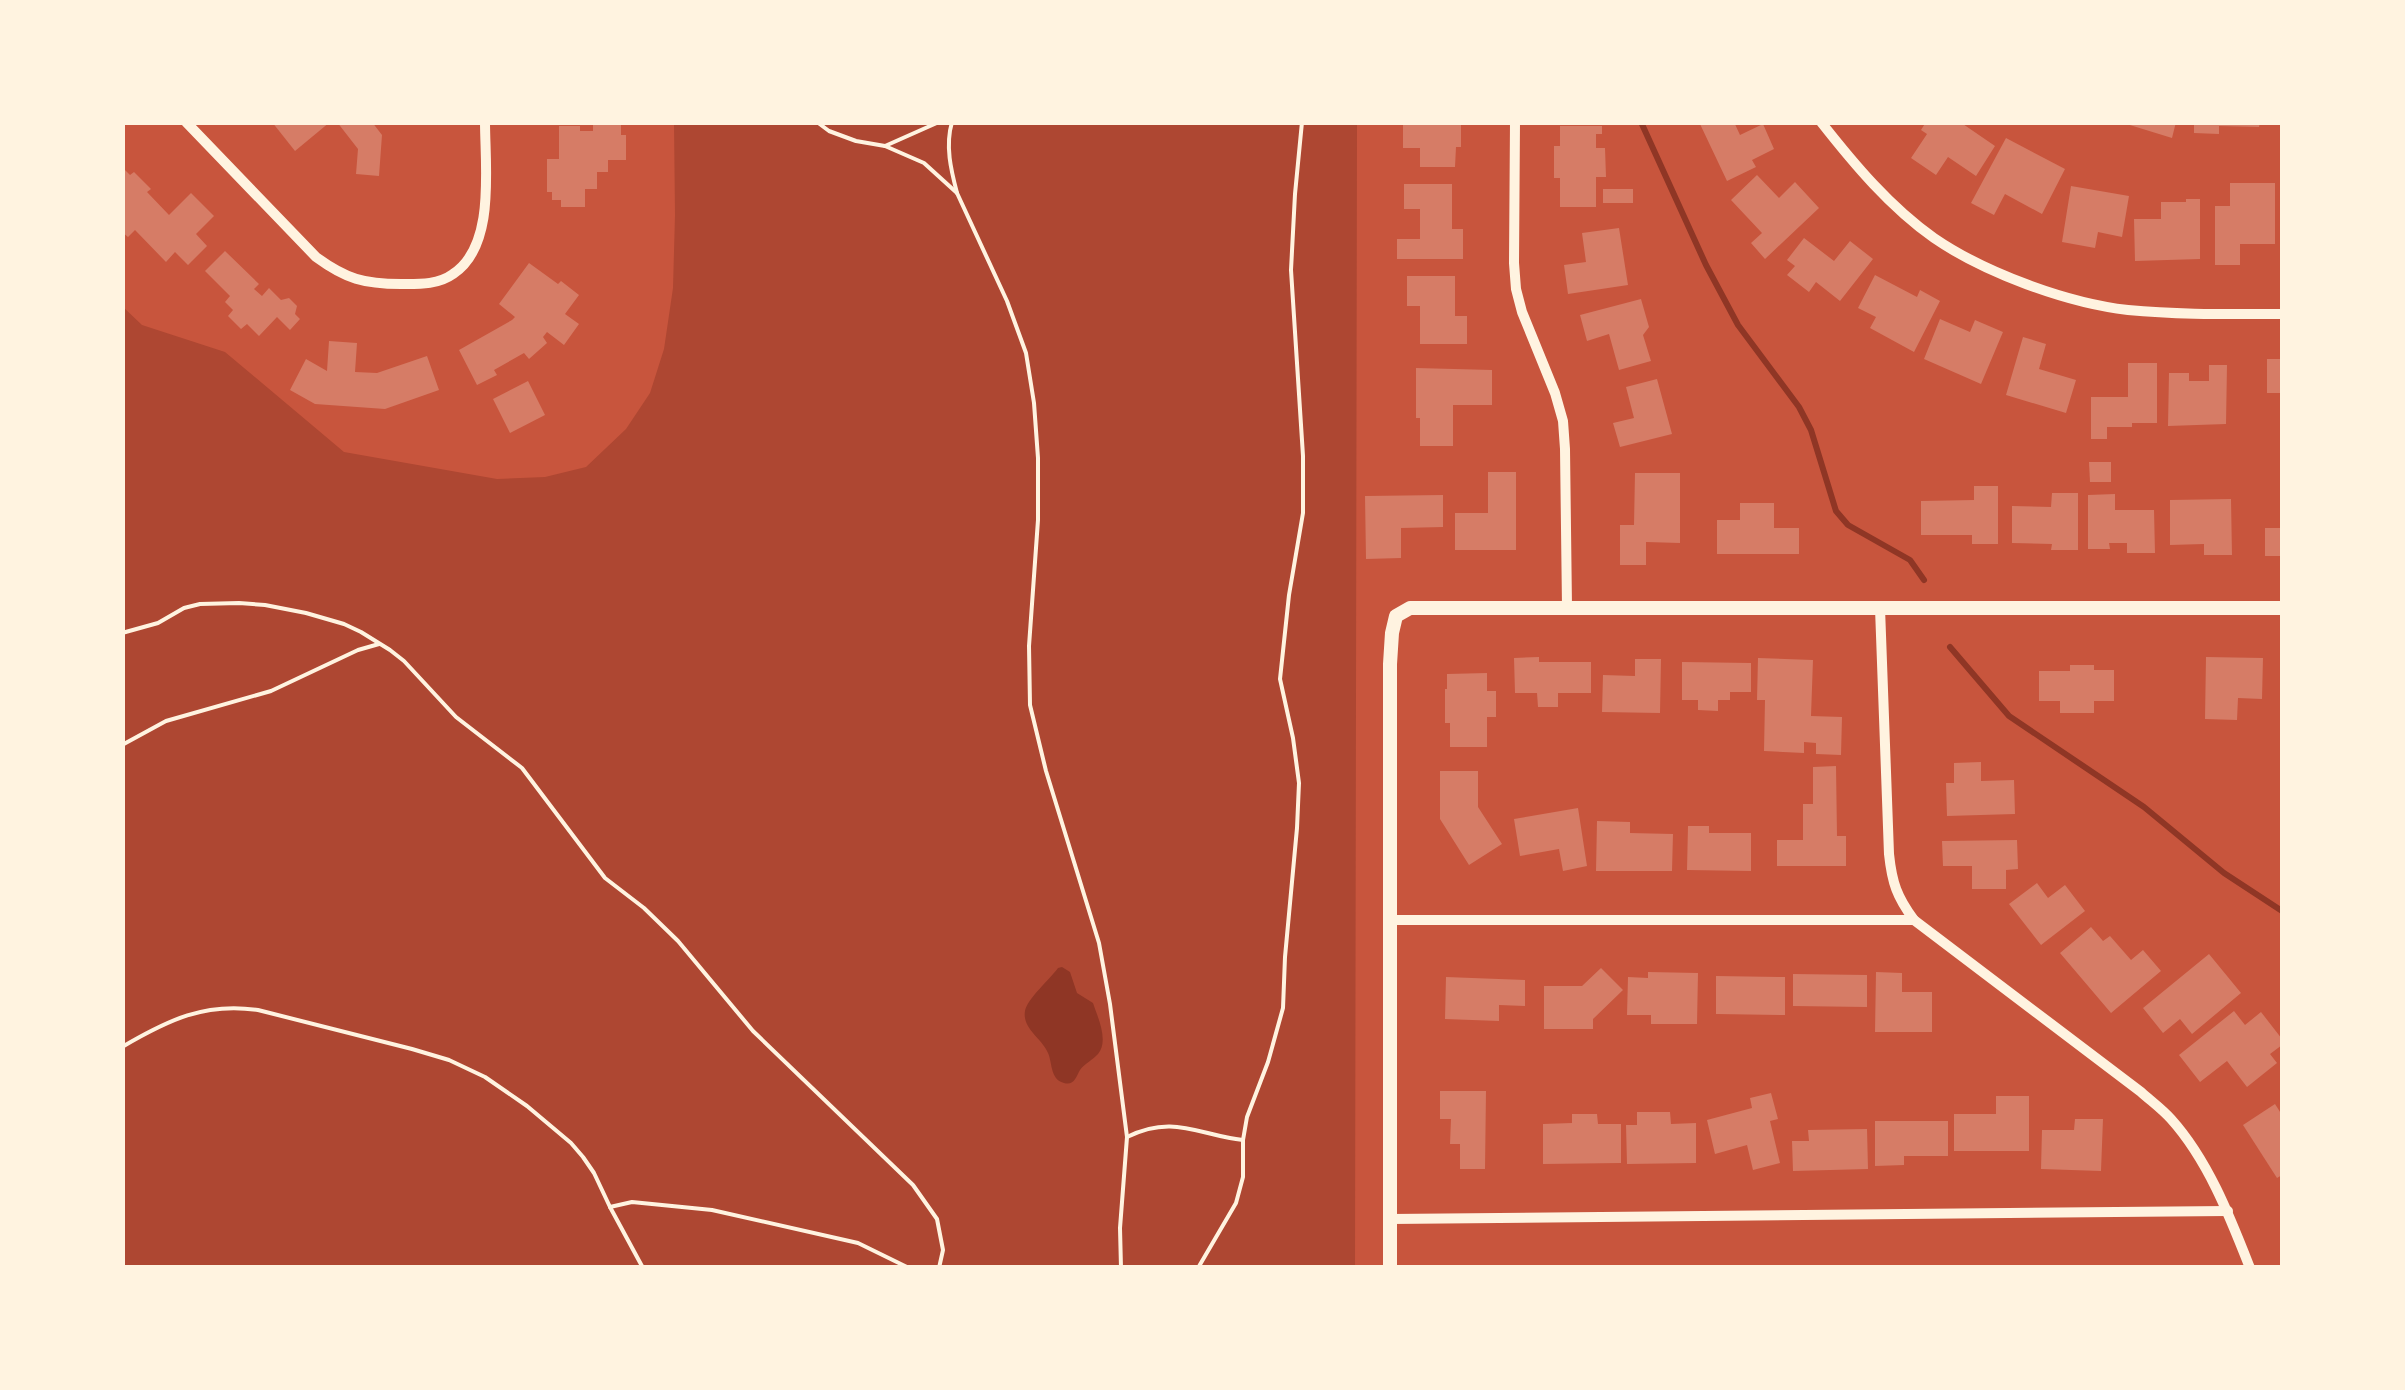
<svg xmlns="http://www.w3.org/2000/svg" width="2405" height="1390" font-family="'Public Sans',sans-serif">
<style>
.green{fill:#ae4732}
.water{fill:#8f3625}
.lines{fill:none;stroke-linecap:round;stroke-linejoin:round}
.stream{stroke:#8f3625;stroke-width:6}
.building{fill:#d67c66}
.path{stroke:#fff3e0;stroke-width:4}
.minor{stroke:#fff3e0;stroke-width:10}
.tertiary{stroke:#fff3e0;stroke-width:14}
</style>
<rect width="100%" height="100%" fill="#c8553d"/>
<!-- green -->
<path class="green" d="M674,123h683l-2,1144h-1232l-1,-961 20,19 83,27 119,100 153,27 48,-2 41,-10 40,-38 24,-36 14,-44 9,-61 2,-73z"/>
<!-- water -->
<path class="water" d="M1062,967l8,5 7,21 16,10c5,15 16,38 5,51 -5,6 -13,9 -18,16 -4,7 -6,16 -16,13 -15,-4 -11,-22 -17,-32 -6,-13 -25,-23 -22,-40 2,-12 25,-32 33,-43z"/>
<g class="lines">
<!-- stream -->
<g class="stream">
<path d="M1641,122l65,143 32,60 61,82 12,23 25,81 12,14 62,35 14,20"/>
<path d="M1950,647l59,69 135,91 80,66 58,38"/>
</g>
</g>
<!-- building -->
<g class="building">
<path d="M272,122h58l-35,29z"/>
<path d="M337,122h35l10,13 -3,41 -23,-2 2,-25z"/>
<path d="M593,122h28v13h5v25h-18v12h-11v17h-12v18h-24v-7h-9v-8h-5v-33h12v-33h21v5h13z"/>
<path d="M1403,122h58v25h-5l-1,20h-35v-19h-17z"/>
<path d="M1703,122h31l6,13 23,-11 11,25 -22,11 4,7 -29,14 -27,-57z"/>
<path d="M1926,122h34l35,24 -19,30 -28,-19 -12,18 -25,-17 16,-24 -6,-4z"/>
<path d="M2120,122h56l-4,16z"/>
<path d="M2194,122h66l-1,5 -40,-1v8l-25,-1z"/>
<path d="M1560,126h42v8h-6v14h9l1,29h-10v30h-36v-29h-6v-32h6z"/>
<path d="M2006,138l59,31 -23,45 -37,-20 -11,21 -23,-12z"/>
<path d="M122,167l8,8 4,-3 17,17 -4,3 22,23 22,-22 23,23 -18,18 11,12 -19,19 -13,-13 -9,10 -31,-32 -7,7 -6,-5z"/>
<path d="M1757,175l22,23 16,-16 24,26 -54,51 -14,-16 11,-10 -31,-33z"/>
<path d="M2230,183h45v61h-35v21h-25v-59h15z"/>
<path d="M1404,184h48v45h11v30h-66v-20h23v-30h-16z"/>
<path d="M2071,186l58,10 -7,41 -24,-5 -3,16 -33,-6z"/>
<rect x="1603" y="189" width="30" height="14"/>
<path d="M2186,199h14v60l-65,2 -1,-42h27v-17h25z"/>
<path d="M1619,228l9,57 -60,9 -4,-29 22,-3 -4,-29z"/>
<path d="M1804,238l30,23 16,-20 23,18 -33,42 -24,-19 -7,10 -22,-17 8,-9 -8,-6z"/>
<path d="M225,251l34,33 -5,5 8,7 7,-8 12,12 8,-2 8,8 -2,8 5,5 -10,11 -13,-13 -18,19 -12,-12 -6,5 -13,-13 5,-6 -8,-8 5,-6 -25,-25z"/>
<path d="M529,263l29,21 3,-3 18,14 -14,19 14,10 -15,21 -17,-13 -4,5 4,6 -18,16 -5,-6 -30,17 3,5 -20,10 -18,-35 53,-30 3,-3 -16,-13z"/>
<path d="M1875,275l42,22 3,-7 20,11 -26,51 -44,-24 6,-11 -18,-9z"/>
<path d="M1407,276h48v40h12v28h-47v-38h-13z"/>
<path d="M1641,299l8,28 -6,8 8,26 -32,9 -10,-36 -22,7 -7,-26z"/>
<path d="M1940,319l30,13 5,-12 28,12 -22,52 -57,-25z"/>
<path d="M2023,337l23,7 -7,25 37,11 -10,33 -60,-18z"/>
<path d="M329,341l28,2 -2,29 22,1 50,-17 12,34 -54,19 -70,-5 -25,-14 16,-31 21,12z"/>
<rect x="2267" y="359" width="15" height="34"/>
<path d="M2128,363h29v60h-25v4h-25v12h-16v-42h37z"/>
<path d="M2209,365h18l-1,59 -58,2 1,-53h20v8h20z"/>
<path d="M1416,368l76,2v35h-39v41h-33v-28h-4z"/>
<path d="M1657,379l15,55 -52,13 -7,-24 21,-5 -8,-31z"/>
<path d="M528,381l17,34 -35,18 -17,-34z"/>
<path d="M2089,462h22v20h-21z"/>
<path d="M1488,472h28v78h-61v-37h33z"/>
<path d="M1635,473h45v70l-34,-1v23h-26v-40h14z"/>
<path d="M1974,486h24v58h-26v-9h-51v-34l53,-1z"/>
<path d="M2052,493h26v57h-27l1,-6 -40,-1v-37l39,1z"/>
<path d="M2115,494v16h39l1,43h-28v-10h-18l1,6h-22v-54z"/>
<path d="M1443,495v32l-42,1v30l-35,1 -1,-63z"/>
<path d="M2231,499l1,56h-28v-11l-34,1v-45z"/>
<path d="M1740,503h34v25h25v26h-82v-34h23z"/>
<rect x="2265" y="528" width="17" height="28"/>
<path d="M1539,657v5h52v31h-33v14h-20l-1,-14h-22l-1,-35z"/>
<path d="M2206,657l57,1 -1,41 -24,-1 -1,22 -32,-1z"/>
<path d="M1758,658l55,2 -2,56 31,1 -1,38 -25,-1v-11l-12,-1v11l-40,-2 1,-51h-8z"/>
<path d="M1635,659h26l-1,54 -58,-1 1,-37 32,1z"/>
<path d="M1682,662l69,1v29h-21v8h-12v11l-20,-1v-10h-16z"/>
<path d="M2070,665h24v5h20v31h-20v12h-34v-12h-21v-30h31z"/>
<path d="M1487,673v18h9v26h-9v30h-37v-24h-5v-34h2v-15z"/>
<path d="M1981,762v19l33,-1 1,34 -68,2 -1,-33h8v-20z"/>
<path d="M1836,766l1,70h9v30h-69v-26h26v-36h10v-37z"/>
<path d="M1440,771h38v36l24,37 -33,21 -29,-46z"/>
<path d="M1578,808l9,58 -24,5 -4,-22 -39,7 -6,-37z"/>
<path d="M1597,821l33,1v11l43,1 -1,37h-76z"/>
<path d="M1688,826h21v7h42v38l-64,-1z"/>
<path d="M2017,840l1,29 -12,1v19h-34v-23h-29l-1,-25z"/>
<path d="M2037,883l11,15 17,-13 20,26 -44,34 -32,-41z"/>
<path d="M2091,927l12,14 7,-5 21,24 12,-10 18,21 -50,42 -51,-60z"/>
<path d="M2209,954l32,39 -49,41 -12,-15 -17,14 -20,-25z"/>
<path d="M1601,968l22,22 -30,29v10h-49v-43h38z"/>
<path d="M1648,972l50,1 -1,51h-46v-9h-24l1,-38 20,1z"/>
<path d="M1876,972l26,1v19h30v40h-57z"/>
<path d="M1793,974l74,1v32l-74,-1z"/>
<path d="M1716,976l69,1v38l-69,-1z"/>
<path d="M1446,977l79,3v26l-26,-1v16l-54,-2z"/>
<path d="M2234,1011l11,14 16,-13 21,27v6l-12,9 7,9 -30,24 -20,-26 -27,21 -21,-27z"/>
<path d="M1440,1091h46l-1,78h-25v-25h-10l1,-25h-11z"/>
<path d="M1771,1093l7,26 -8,2 10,42 -27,7 -6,-25 -32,9 -8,-34 45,-12 -2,-10z"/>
<path d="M1996,1096h33v55h-75v-37h42z"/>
<path d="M2275,1104l7,11v60l-5,3 -34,-53z"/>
<path d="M1637,1112h33l1,12 25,-1v40l-69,1 -1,-39h11z"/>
<path d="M1572,1114h25l1,10h23v39l-78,1v-40l29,-1z"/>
<path d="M2075,1119h28l-2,52 -60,-2 1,-39h32z"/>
<path d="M1875,1121h73v35h-44v9l-29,1z"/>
<path d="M1867,1129l1,40 -75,2 -1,-30h17l-1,-11z"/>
</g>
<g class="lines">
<!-- path -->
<g class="path">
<path d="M817,122l12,9 27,10 29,5 39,17 33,30 50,108 19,52 8,50 4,55v62l-9,126 1,59 16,66 53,172 11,61 17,133 -7,91 1,40"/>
<path d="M952,122c-7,24 -1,48 5,71"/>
<path d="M885,146l54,-24"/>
<path d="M122,633l36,-10 26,-15 16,-4 39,-1 26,2 41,8 38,11 17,8 29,18 14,11 52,56 66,51 83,110 39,30 34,33 75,90 160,154 24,34 6,31 -4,18"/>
<path d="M122,745l44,-24 105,-30 87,-41 21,-6"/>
<path d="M122,1047c46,-27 83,-45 136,-37l154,39 37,11 36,17 42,29 44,37 12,14 11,16 16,34 33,61"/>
<path d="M1127,1137c46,-23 72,-2 116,3"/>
<path d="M610,1207l22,-5 80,8 146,33 51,25"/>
<path d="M1198,1268l38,-65 7,-26v-37l4,-23 21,-55 15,-54 2,-51 12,-129 2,-45 -6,-45 -13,-59 9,-84 14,-82v-57l-12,-186 4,-76 7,-72"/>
</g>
<!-- minor -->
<g class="minor">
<path d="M186,122l130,135c30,22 48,27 85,27 17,0 37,1 52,-10 43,-28 32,-107 32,-152"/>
<path d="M1515,122l-1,141 2,26 6,23 33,81 8,28 2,28 2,158"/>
<path d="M1821,122c33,42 69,85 113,116 51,35 133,65 194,72 52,5 103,4 154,4"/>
<path d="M1880,608l9,246c3,29 8,43 25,66l227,172c10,9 21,17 30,27 37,41 59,98 79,149"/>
<path d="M1390,920h524"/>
<path d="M1390,1219l838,-8"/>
</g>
<!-- tertiary -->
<path class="tertiary" d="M1390,1268v-604l2,-31 4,-17 14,-8h872"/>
</g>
<!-- border -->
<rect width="2405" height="1390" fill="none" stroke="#fff3e0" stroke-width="250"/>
</svg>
